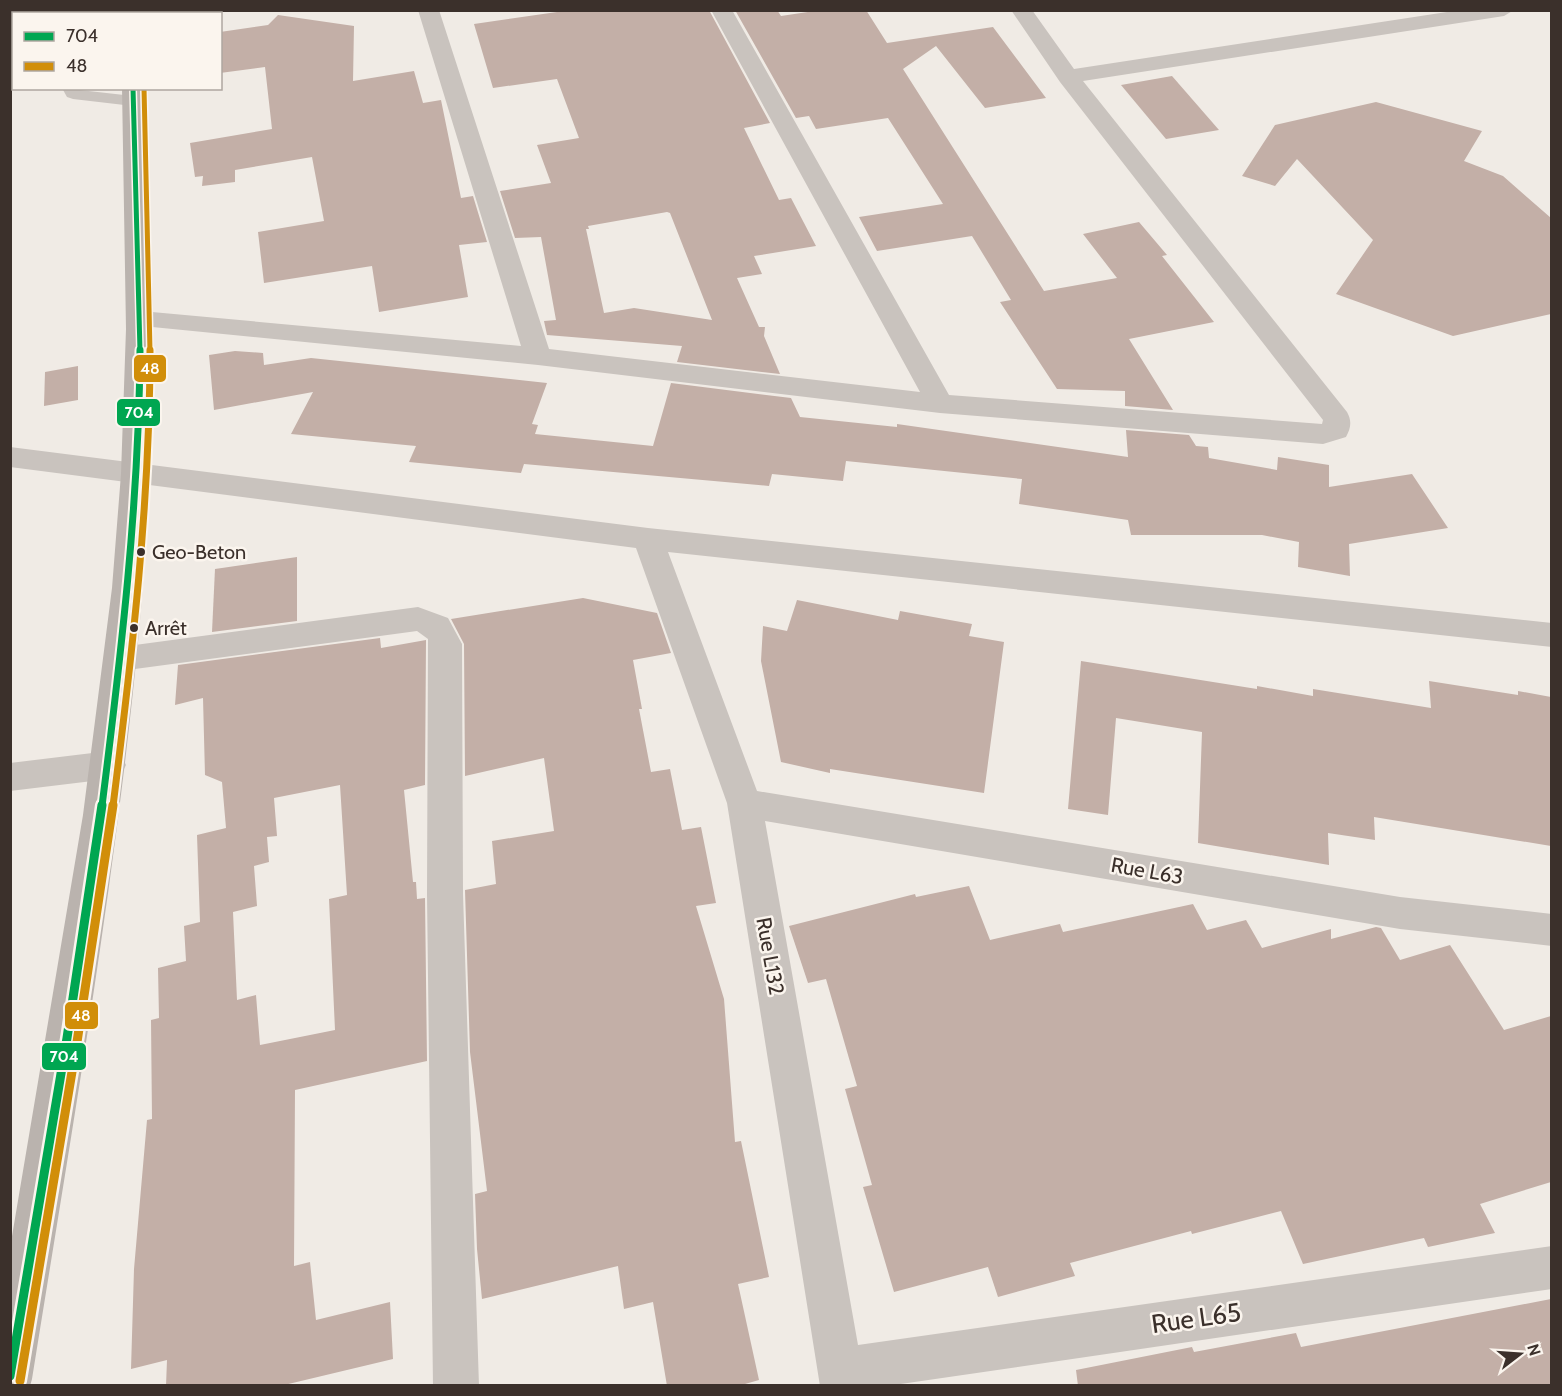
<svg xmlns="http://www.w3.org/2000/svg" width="1562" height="1396" font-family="Cabin,sans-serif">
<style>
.building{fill:#c3afa7;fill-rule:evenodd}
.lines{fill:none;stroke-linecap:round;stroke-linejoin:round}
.lane{fill:#c9c3be;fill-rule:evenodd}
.street{fill:#c9c3be;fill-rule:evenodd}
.secondary{fill:#bab3ae;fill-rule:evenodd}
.bus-1-far2-casing{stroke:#fbf5ee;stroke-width:8}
.bus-1-far1-casing{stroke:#fbf5ee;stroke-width:11}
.bus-1-casing{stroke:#fbf5ee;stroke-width:14}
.bus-2-far2-casing{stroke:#fbf5ee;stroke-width:8}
.bus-2-far1-casing{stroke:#fbf5ee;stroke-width:11}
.bus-2-casing{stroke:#fbf5ee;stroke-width:14}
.bus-1-far2{stroke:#00a651;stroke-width:5}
.bus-1-far1{stroke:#00a651;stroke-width:7}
.bus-1{stroke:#00a651;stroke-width:9}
.bus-2-far2{stroke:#d18e09;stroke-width:5}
.bus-2-far1{stroke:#d18e09;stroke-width:7}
.bus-2{stroke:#d18e09;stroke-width:9}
.bus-dot{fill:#3b302b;stroke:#fbf5ee;stroke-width:2}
.labels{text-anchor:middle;stroke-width:5;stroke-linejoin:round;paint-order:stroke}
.bus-label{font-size:20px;fill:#3b302b;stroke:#fbf5ee;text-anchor:start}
.street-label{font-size:21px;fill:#3b302b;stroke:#fbf5ee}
.near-street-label{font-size:26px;fill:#3b302b;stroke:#fbf5ee}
.line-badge{stroke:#fbf5ee;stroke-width:2}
.badge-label{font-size:16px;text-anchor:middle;font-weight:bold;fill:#fff}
</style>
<rect width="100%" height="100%" fill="#f0ebe5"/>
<!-- building -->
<g class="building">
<path d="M571,10h138l61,113 -26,5 35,72 12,-2 25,48 -62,10 8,18 -25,4 22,49h6l-1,9 16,38 -103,-12 5,-16 -135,-11 -3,-14 12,-1 -15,-83 -26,1 -15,-47 51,-8 -14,-38 42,-7 -22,-59 -64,9 -19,-64zM667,212l3,1 42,107 -78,-12 -30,5 -18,-84h3l-1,-3z"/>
<path d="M735,10h42l4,6 40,-6h45l21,33 106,-16 53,71 -61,10 -49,-62 -33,23 141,222 73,-13 -34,-44 56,-12 28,33 -5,1 52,66 -85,17 44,71 -48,-4v-15l-68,-2 -57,-87 11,-2 -39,-64 -95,15 -18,-34 84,-13 -55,-86 -72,11 -7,-13 -13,2z"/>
<path d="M278,15l76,11 -1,55 61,-10 9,32 18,-3 20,98 12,-2 14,46 -28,3 9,52 -89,15 -7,-46 -108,17 -6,-51 66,-11 -12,-64 -77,13v12l-33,4 1,-10 -8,1 -5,-34 82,-14 -7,-62 -45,6v-41l48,-7z"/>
<path d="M1172,76l47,54 -53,9 -45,-54z"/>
<path d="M1376,102l106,29 -18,30 39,15 48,42v96l-98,22 -117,-42 37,-54 -76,-81 -22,27 -33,-10 33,-51z"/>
<path d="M235,351l28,2 1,12 47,-7 236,25 -15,41 6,1 -3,9 118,12 18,-63 120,15 9,19 97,10v-3l231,33 -2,-27 63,5 7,11 12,1 1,11 68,12 1,-13 51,8v22l83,-13 36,54 -99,16 1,32 -52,-9 1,-25 -37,-7h-131l-3,-15 -109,-16 3,-25 -176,-18 -3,20 -71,-7 -3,12 -245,-22 -3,9 -112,-11 7,-16 -125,-12 22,-42 -99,18 -5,-55z"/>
<path d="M78,366v34l-34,6 1,-34z"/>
<path d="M297,557v64l-85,11 3,-63z"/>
<path d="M583,598l74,15 14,40 -38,7 9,49h-3l12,63 19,-3 12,61 19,-3 15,76 -20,3 28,93 11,143 6,-1 28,136 -31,7 21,96 -21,6h-71l-14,-84 -29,7 -6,-43 -136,33 -5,-50 -2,-55 12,-3 -17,-139 -5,-162 31,-6 -4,-43 62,-10 -10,-73 -79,18 -1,-132 -13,-25z"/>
<path d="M797,600l101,20 2,-9 72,13 -3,12 35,6 -20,151 -154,-24v4l-49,-11 -20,-101 2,-35 24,5z"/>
<path d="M380,638l1,10 45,-8 -1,145 -21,5 9,92h3l1,17 8,-1 2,163 -132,29 -1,176 16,-4 6,58 74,-18 3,57 -113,27h-114l1,-26 -36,9 3,-100 13,-149 5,-1 -1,-99 8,-2 -1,-50 28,-7 -2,-35 16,-4 -3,-87 29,-7 -4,-46 -17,-7 -2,-77 -28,7 3,-40zM340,785l7,110 -18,4 6,131 -75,15 -4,-50 -19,5 -4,-88 24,-6 -3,-40 15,-4 -2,-25 10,-1 -3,-38z"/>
<path d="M1081,661l176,28v-3l56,10v-7l118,19 -2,-27 89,14v-4l33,6v149l-177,-29 1,23 -47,-7 1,32 -131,-22 4,-111 -86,-14 -8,97 -40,-6z"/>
<path d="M969,886l21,54 70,-16 3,8 130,-28 14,26 39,-10 16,28 69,-19v10l45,-12 5,1 19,32 50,-15 54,85 47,-14v166l-71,22 15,29 -67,14 -4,-9 -121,26 -22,-53 -89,23 -1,-3 -121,32 5,13 -77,21 -10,-30 -94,25 -31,-105 9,-2 -27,-96 12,-3 -31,-107 -18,4 -19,-57 126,-32 1,3z"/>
<path d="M1551,1299v87h-473l-2,-16 116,-23 2,5 102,-19 5,14z"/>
</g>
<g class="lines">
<!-- lane -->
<path class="lane" d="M62,88l71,8 8,5 -8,5 -60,-7 -6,-2z"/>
<!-- street -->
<g class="street">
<path d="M418,10h21l110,339 371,43 -209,-382h21l217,385 373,29 1,-4 -263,-338 -49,-72h21l42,59 386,-59h54l-10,6 -421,65 264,331c5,9 4,16 -1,25l-23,7 -383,-31 -402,-48 -406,-40 -4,-6 4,-6 9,-2 380,35z"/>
<path d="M10,447l638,81 904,95v24l-884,-95 89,239 643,106 152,17v32l-152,-17 -635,-108 93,524 694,-99v43l-665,97h-67l-93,-583 -91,-255 -626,-81z"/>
<path d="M418,607l30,11 14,26 1,250 16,492h-46l-6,-492 1,-255 -11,-8 -297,40 -11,-3 -5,-9 5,-9 11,-3z"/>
<path d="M109,751l12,4 5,10 -5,10 -12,4 -99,12v-28z"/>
</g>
<!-- secondary -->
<g class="secondary">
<rect x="120" y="10" width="20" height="4"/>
<path d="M122,88h22c6,129 13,257 7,385 -17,305 -71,606 -119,906l-2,7h-20v-138l73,-433 29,-227 9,-114 5,-145z"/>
</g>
<!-- bus-1-far2 casing -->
<g class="bus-1-far2-casing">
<path id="bus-1-far2" d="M133,88l7,263"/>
</g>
<!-- bus-1-far1 casing -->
<g class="bus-1-far1-casing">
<path id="bus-1-far1" d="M102,806c19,-151 37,-303 38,-456"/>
</g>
<!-- bus-1 casing -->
<g class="bus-1-casing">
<path id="bus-1" d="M10,1376l57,-338 35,-233"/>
</g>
<!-- bus-2-far2 casing -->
<g class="bus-2-far2-casing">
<path id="bus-2-far2" d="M144,88l6,263"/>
</g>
<!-- bus-2-far1 casing -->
<g class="bus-2-far1-casing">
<path id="bus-2-far1" d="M113,806c19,-151 37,-303 37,-456"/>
</g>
<!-- bus-2 casing -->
<g class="bus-2-casing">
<path id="bus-2" d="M20,1381l57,-339 36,-237"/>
</g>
<!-- bus-1-far2 -->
<use href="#bus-1-far2" class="bus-1-far2"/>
<!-- bus-1-far1 -->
<use href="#bus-1-far1" class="bus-1-far1"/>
<!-- bus-1 -->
<use href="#bus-1" class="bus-1"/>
<!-- bus-2-far2 -->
<use href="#bus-2-far2" class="bus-2-far2"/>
<!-- bus-2-far1 -->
<use href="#bus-2-far1" class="bus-2-far1"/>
<!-- bus-2 -->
<use href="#bus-2" class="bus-2"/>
</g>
<!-- markers -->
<g class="bus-dot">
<circle cx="141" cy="552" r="5"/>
<circle cx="134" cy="628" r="5"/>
</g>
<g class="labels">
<!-- bus labels -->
<g class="bus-label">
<text x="152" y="559">Geo-Beton</text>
<text x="145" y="635">Arrêt</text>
</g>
<!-- street labels -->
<g class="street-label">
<text transform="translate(1147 871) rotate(10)" y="7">Rue L63</text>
<text transform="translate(770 956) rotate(80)" y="7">Rue L132</text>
</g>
<!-- near-street labels -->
<g class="near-street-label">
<text transform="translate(1196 1318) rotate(-8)" y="9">Rue L65</text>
</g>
</g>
<g class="line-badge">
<rect x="133" y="354" width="34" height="29" rx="6" fill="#d18e09"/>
<rect x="116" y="398" width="45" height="29" rx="6" fill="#00a651"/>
<rect x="64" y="1001" width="35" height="29" rx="6" fill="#d18e09"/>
<rect x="41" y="1042" width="46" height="29" rx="6" fill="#00a651"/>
</g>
<g class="badge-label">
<text x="150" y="374">48</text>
<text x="139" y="418">704</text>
<text x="81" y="1021">48</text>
<text x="64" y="1062">704</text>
</g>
<!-- border -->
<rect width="1562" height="1396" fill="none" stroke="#3b302b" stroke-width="24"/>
<!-- legend -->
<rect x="12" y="12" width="210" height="78" fill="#fbf5ee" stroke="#aea6a0" stroke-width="1.5"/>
<rect x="24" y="32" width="30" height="9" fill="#00a651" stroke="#aea6a0" stroke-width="1.5"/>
<text x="66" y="42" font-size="18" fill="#3b302b">704</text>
<rect x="24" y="62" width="30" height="9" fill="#d18e09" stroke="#aea6a0" stroke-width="1.5"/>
<text x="66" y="72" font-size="18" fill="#3b302b">48</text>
<!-- north arrow -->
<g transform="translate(1520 1354) rotate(73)" stroke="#fbf5ee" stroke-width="4.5" paint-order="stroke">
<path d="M0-4.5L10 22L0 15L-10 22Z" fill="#3b302b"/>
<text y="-9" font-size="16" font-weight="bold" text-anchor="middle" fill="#3b302b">N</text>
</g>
</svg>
